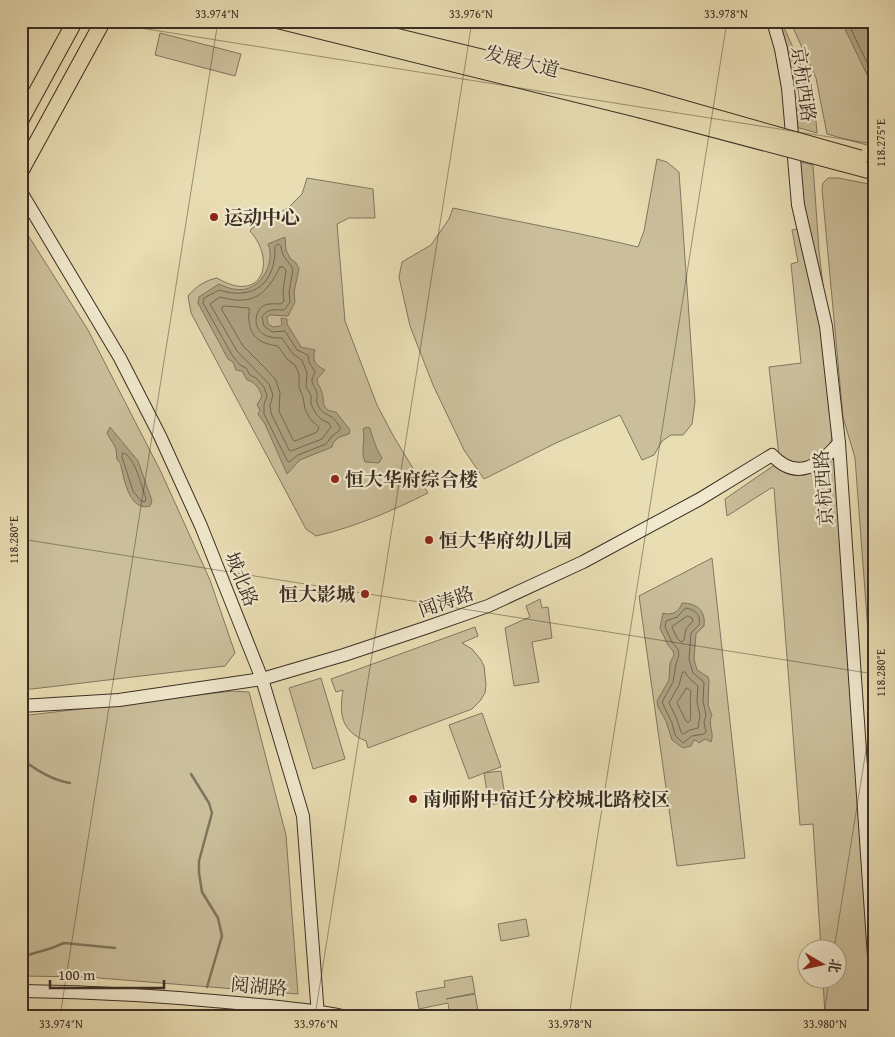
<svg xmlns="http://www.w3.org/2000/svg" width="895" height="1037" font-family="'Gentium Book Plus','Noto Serif SC',serif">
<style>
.green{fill:#cbbf9b;stroke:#837660}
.water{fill:#aea282;stroke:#80745c}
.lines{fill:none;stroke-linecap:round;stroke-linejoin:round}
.shore{stroke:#746853;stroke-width:1}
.stream{stroke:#80745c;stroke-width:2.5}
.secondary-casing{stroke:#3b2e24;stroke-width:14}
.primary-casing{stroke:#3b2e24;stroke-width:17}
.secondary{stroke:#f1e9ce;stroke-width:12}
.primary{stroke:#e9ddb3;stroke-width:15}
.primary-bridge-casing{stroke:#3b2e24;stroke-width:17;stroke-linecap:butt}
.primary-bridge{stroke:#e9ddb3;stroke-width:15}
.ticks{fill:none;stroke:#3b2e24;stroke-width:1;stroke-opacity:0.45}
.poi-dot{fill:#8f2418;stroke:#f1e9ce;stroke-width:2}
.labels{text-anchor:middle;stroke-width:4.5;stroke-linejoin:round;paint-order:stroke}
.street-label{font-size:19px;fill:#3b2e24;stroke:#f1e9ce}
.poi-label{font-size:19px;font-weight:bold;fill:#3b2e24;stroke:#f1e9ce;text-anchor:start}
.neatline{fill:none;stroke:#3b2e24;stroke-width:2}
.ticks-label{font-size:12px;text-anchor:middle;fill:#3b2e24}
</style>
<rect width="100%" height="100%" fill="#e9ddb3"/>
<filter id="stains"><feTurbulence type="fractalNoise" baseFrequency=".004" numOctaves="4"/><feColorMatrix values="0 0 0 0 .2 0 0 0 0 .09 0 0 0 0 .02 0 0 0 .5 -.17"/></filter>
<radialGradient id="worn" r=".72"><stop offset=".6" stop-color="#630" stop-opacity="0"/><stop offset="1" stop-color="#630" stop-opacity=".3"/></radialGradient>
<!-- green -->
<g class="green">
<path d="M777,21h4c17,38 34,70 36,112l-21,-6z"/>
<path d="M790,21h84v126l-47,-13 -11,-56z"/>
<path d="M160,33l81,21 -6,22 -80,-21z"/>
<path d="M657,159l10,3 12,10 16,230 -3,22 -9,11h-12l-9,6 -8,14 -12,5 -22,-45 -64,28 -72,36 -20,-29 -31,-65 -23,-59 -11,-49 3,-15 29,-17 18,-26 4,-11c61,13 123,24 185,39l6,-16z"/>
<path d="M801,162l12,3 6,86 7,60 -21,-84 -6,-60z"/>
<path d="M307,178l66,11 2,29h-26l-12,6 8,97 32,84 17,32 34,56c-36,18 -73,34 -112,43l-10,-7 -115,-216 -3,-17c7,-9 18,-16 29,-18 45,27 60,-17 33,-47l2,-3 36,-20 14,-14z"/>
<path d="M828,178h10l36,7v526l-19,-253 -12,-41 -21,-228 1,-6z"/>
<path d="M21,224l67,106 73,142 49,108 25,73 -10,13 -193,23h-11z"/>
<path d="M798,229l28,123 6,86 -5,13 -20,12 -15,-1 -13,-6 -10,-89 32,-4 -10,-99 7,-2 -6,-32z"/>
<path d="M834,458l39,558h-48l-2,-36h15v-30l-17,-1 -8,-125 -13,1 -26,-337h-3l-44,28 -2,-17 48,-33 46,3z"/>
<path d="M712,558l33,300 -68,8 -38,-270z"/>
<path d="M540,599l2,9 6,-1 4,31 -20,4 7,40 -25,4 -9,-58 25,-11 -4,-11z"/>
<path d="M475,627l3,9 -16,7 10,6 9,11 3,6 2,19 -1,8 -5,8 -8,8 -104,39 -2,-7c-25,-10 -27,-27 -23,-51l-7,2 -5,-13z"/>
<path d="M321,678l24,81 -32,10 -24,-81z"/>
<path d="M232,691l17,1 37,143 12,159 -212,-17 -65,-1v-260z"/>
<path d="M482,713l19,54 -17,6 17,-2 5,31 -17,3 -5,-32 -15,6 -20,-54z"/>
<path d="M526,919l3,17 -28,5 -3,-17z"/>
<path d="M472,976l3,17 -29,6 29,-5 3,17 -28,5 -2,-13 -29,6 -3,-17 29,-5 -1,-6z"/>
</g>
<!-- water -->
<g class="water">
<path d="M841,21h31l2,3v65z"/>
<path d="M285,237l1,13 4,8 6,5 3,6 -5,23 1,10 -7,14 -18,-1 -3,2 1,7 5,3 7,-1 2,-2 -1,-6 6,1v5l14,23 14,3c-3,11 0,15 10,20l-8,9c0,5 3,7 4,11 5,11 -2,20 15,22l14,18 -1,4c-8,2 -16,5 -17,13l-32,13 -13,14 -22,-50 -7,-10 2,-4 -3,-5 5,-9c-3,-8 -7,-14 -15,-16l-5,-9 -6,-1 -3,-8 -5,-3 -30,-56 1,-6 20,-13c8,4 18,7 27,5 18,-5 29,-28 22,-45z"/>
<path d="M110,427l28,34 14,40 -2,5c-20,6 -26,-26 -29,-40 -1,-5 -2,-3 -4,-7 -1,-4 0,-9 -2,-12 -2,-5 -6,-9 -8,-14z"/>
<path d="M367,427l3,1c3,10 6,21 12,30l-3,5 -14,-1c-5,-10 1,-22 -2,-33z"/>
<path d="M682,603c15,0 24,8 22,23l-8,8 -2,25 3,11 11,7 1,3 -1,25 4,10c-5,9 3,18 -1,27l-6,-3 -6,4 -2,-2 -3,-1 -3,6 -8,2 -11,-8 -6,-19 -8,-14 -1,-6 12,-21 1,-17 4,-8 -1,-4 -5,-6 -8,-17 3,-15c9,3 16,-1 19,-10z"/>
</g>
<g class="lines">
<!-- shore -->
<g class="shore">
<path d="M847,21l27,56"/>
<path d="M278,244l3,2c1,12 7,14 12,23l-4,23 1,10 -6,8c-8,0 -17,-2 -22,7l2,9 8,6 13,-1 12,19 11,5 1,7 6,10c-7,13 0,11 2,22 1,5 -1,4 0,9 4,12 11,10 17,16 3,3 5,7 7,10l-10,8 -5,7 -28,11 -9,7 -2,-2 -23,-46v-10l3,-8 -3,-9 -8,-9 -6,-3 -4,-7 -6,-3 -8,-10 -29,-52 1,-5 15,-8c35,11 57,-7 56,-43z"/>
<path d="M280,267h3l3,3 -3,21 1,10 -3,3c-5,0 -11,-1 -16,1 -11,5 -12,23 -2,29 6,4 13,4 19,4l11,16 9,6 5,13 -1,14 5,8v9l5,10 6,6 7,3 2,4 -9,12 -31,12 -2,-1 -18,-37 -1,-8 3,-10 -4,-11 -32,-33 -27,-47 10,-7c32,9 46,-1 60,-30z"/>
<path d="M225,306l24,2c1,4 -1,8 0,12 1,18 13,24 29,26l9,13 8,6 4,9v13l4,10 2,12 5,10 9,8 -2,5 -22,9 -2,-1 -14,-29 1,-18 -4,-13 -10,-11 -23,-23 -21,-36v-3z"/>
<path d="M123,453c12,3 18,33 23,45l-1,4 -4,-1 -8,-10 -11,-34z"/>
<path d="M686,608c10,2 15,7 13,17l-8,8 -2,26 4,14 11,9 -1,19 3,14 -2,7 2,10 -2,2 -12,2 -9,7 -8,-8 -3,-12 -10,-21 11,-20 3,-18 3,-9 -1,-6 -6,-7 -7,-15 1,-6 11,-4z"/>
<path d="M688,616l4,2 1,3 -7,8 -2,11 -3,2 -4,-4 -5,-11z"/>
<path d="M683,672h2l4,6 9,8 -1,16 3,13 -2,13 -8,2 -7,4 -2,-2 -5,-15 -7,-14 10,-18z"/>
<path d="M687,688l4,3c-2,10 1,21 -1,30l-2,2 -2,-2 -9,-18z"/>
</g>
<!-- stream -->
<g class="stream">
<path d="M21,759c16,11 30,21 49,24"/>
<path d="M191,774l18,29 3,10 -13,48v12l3,19 16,26 4,18 -15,51"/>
<path d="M21,957l31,-9 12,-5 51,5"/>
</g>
<!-- secondary casing -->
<g class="secondary-casing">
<g id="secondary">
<path d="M773,21l8,28 7,39 10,117 28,121 13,117 35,514"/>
<path d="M21,192l99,166 40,78 41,90 61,153 41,137 15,200"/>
<path d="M21,706l98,-6 143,-21 82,-24 81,-27 63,-22 95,-44 117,-63 72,-44c25,27 48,10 67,-12"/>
<path d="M21,991c72,1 145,5 216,12 36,3 71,6 106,13"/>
</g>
</g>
<!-- primary casing -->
<g class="primary-casing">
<g id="primary">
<path d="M279,21l361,89"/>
<path d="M334,21l307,75"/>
<path d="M21,120l54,-99"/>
<path d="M21,171l82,-150"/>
</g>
</g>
<!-- secondary -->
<use href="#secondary" class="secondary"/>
<!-- primary -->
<use href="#primary" class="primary"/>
<!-- primary-bridge casing -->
<g class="primary-bridge-casing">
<g id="primary-bridge">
<path d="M641,96l219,62"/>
<path d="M640,110l234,62"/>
</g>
</g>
<!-- primary-bridge -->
<use href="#primary-bridge" class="primary-bridge"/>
</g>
<!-- ticks -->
<path class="ticks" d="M96,21l778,123M21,539l853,135M834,950l40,-250M60,1016l158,-995M315,1016l157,-995M569,1016l158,-995M824,1016l5,-36"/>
<!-- markers -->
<g class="poi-dot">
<circle cx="214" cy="217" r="5"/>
<circle cx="335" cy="479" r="5"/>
<circle cx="429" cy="540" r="5"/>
<circle cx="365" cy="594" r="5"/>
<circle cx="413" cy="799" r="5"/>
</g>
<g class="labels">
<!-- street labels -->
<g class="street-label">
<text transform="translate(522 61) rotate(14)" y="7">发展大道</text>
<text transform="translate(804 84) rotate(82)" y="7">京杭西路</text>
<text transform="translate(823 488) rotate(-94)" y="7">京杭西路</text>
<text transform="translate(242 579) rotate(68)" y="7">城北路</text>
<text transform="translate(446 601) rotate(-19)" y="7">闻涛路</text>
<text transform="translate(259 986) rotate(5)" y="7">阅湖路</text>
</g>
<!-- poi labels -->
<g class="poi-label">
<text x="224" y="224">运动中心</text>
<text x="345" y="486">恒大华府综合楼</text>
<text x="439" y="547">恒大华府幼儿园</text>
<text x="355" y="601" text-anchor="end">恒大影城</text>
<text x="423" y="806">南师附中宿迁分校城北路校区</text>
</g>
</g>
<!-- margin -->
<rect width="895" height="1037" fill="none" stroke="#e9ddb3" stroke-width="55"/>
<!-- north arrow -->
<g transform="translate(822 964) rotate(99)"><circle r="24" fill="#f1e9ce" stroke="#a89e8a"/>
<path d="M0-4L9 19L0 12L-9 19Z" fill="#8f2418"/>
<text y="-8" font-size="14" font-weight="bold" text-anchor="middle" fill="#3b2e24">北</text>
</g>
<!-- scale -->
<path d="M50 980v8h114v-8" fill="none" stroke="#3b2e24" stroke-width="2.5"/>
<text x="58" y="980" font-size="15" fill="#3b2e24" stroke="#f1e9ce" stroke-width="4" paint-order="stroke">100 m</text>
<rect x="28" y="28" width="840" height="982" class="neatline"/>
<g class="ticks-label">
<text x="217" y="18">33.974°N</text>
<text x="471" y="18">33.976°N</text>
<text x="726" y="18">33.978°N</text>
<text transform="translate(881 143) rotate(-90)" y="4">118.275°E</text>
<text transform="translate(14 540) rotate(-90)" y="4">118.280°E</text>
<text transform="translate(881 673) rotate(-90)" y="4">118.280°E</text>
<text x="61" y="1028">33.974°N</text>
<text x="316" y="1028">33.976°N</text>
<text x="570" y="1028">33.978°N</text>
<text x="825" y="1028">33.980°N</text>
</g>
<rect width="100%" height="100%" filter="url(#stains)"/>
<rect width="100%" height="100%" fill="url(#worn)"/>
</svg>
